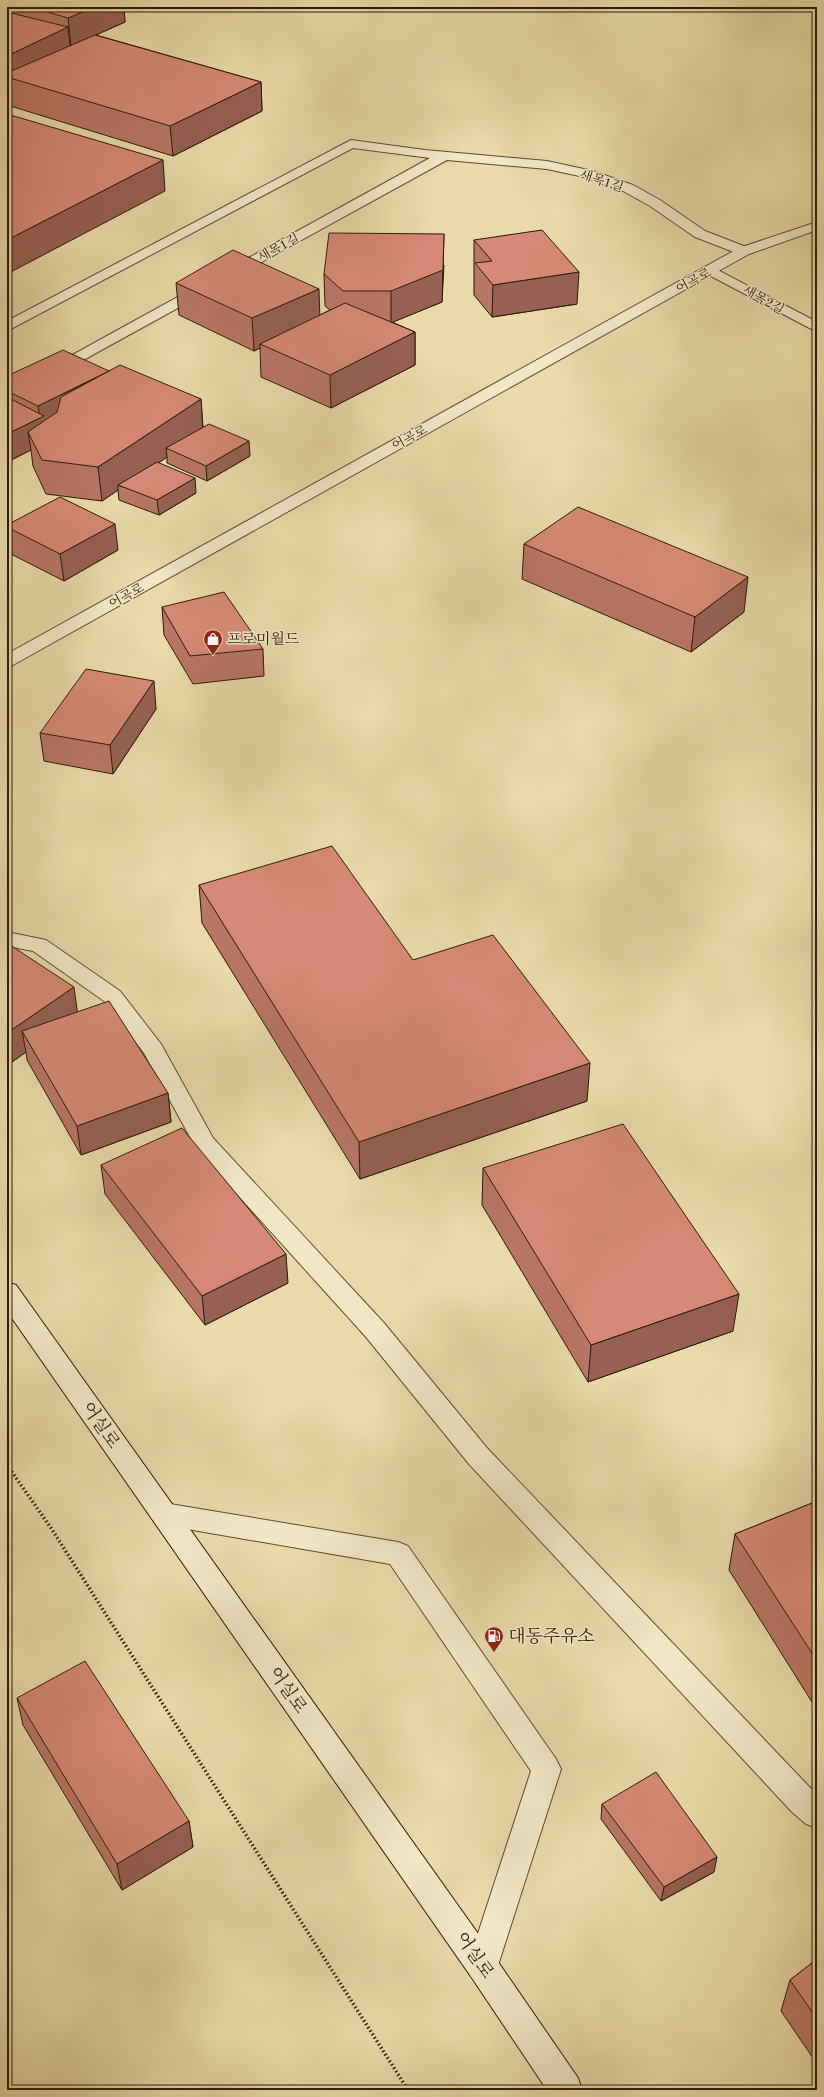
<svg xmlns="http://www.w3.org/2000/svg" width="824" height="2097" font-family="'Old Standard TT','Noto Serif KR',serif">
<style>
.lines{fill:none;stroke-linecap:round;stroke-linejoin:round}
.service-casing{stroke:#5a4b2d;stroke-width:2}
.minor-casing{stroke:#5a4b2d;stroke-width:2}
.tertiary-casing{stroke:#5a4b2d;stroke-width:2}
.secondary-casing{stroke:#2a1b04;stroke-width:2}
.path{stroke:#2a1b04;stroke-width:3.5;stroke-dasharray:1.5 2.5;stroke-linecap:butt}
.service{fill:#f1e7c7;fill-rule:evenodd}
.minor{fill:#f1e7c7;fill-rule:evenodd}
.tertiary{fill:#f1e7c7;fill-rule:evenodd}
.secondary{fill:#f1e7c7;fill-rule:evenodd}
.wall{fill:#b87665;stroke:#2a1b04}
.shaded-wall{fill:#966053;stroke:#2a1b04}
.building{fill:#d68976;stroke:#2a1b04}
.labels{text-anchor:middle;stroke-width:3;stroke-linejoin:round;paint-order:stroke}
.far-street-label{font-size:13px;fill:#2a1b04;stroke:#f1e7c7}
.poi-label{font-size:15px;fill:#2a1b04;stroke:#f1e7c7;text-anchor:start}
.near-street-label{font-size:18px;fill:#2a1b04;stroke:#f1e7c7}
.near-poi-label{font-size:18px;fill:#2a1b04;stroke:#f1e7c7;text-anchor:start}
</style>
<rect width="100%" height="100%" fill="#eadaa9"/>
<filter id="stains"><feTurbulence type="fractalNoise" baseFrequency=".005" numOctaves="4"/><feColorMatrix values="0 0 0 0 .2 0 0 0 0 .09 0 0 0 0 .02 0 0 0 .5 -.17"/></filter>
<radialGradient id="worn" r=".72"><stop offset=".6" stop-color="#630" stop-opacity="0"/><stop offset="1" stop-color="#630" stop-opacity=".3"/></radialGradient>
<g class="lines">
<!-- service casing -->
<g class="service-casing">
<g id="service">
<path d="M7,932l39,8 74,51 41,53 52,94 171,185 103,125 330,347v33l-11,-4 -14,-12 -323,-348 -103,-127 -169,-187 -53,-97 -40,-52 -71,-50 -26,-5z"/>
<path d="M164,1503l234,39 10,4 148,213 5,10 -67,209 -11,5 -11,-5 -5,-11 64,-196 -141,-207 -226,-39 -9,-3 -4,-8 4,-8z"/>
</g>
</g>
<!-- minor casing -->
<g class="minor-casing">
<g id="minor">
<path d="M351,140l74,10 122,11 46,10 40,14 27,15 45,31 44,17 2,3 -2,3h-10l-44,-17 -45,-31 -27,-15 -39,-14 -37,-8 -100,-9 -440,242v-11l423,-233 -77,-10 -346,183v-10z"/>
<path d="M710,266l107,56v10l-112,-59 -2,-3 2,-3z"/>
</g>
</g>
<!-- tertiary casing -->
<g class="tertiary-casing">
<path id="tertiary" d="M817,222v8l-68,24 -736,411 -6,1v-12l732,-406z"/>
</g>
<!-- secondary casing -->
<g class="secondary-casing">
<path id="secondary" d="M7,1282l9,3 478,671 84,122 4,12h-35l-75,-112 -465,-667z"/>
</g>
<!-- path -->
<path class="path" d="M7,1465l44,63 357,562"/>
<!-- service -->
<use href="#service" class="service"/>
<!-- minor -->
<use href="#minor" class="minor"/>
<!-- tertiary -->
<use href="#tertiary" class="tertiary"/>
<!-- secondary -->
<use href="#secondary" class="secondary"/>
</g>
<!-- wall -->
<g class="wall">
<path d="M7,7h117l1,15 -29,13 165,47 1,29 -89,45 -166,-51z"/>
<path d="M474,240l103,64 -85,13 -18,-22z"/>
<path d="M444,265l-2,37 -50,20 23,10v33l-84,43 -70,-31 -1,-29 -6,3 -75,-36 -3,-32 144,32 10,-5 -5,-4 -1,-32z"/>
<path d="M109,371l92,28 2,28 47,29 -43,25 -40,-18v-6l-9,6 38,30 -37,22 -40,-15 -1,-10 -16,11 -56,-7 -13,-28 -2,-16 -24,12v-86z"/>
<path d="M7,525l111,25 -54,31 -55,-28 -2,-14z"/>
<path d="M524,544l220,68 -53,40 -169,-73z"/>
<path d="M162,607l101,42 1,27 -71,8 -29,-49z"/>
<path d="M156,709l-43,65 -69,-13 -4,-28z"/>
<path d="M199,885l388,216 -227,78 -158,-256z"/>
<path d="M7,943l71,69 90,81 3,29 -90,33 -54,-95 -1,-8 -14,10 -5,-3z"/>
<path d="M101,1165l187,118 -83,42 -100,-131z"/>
<path d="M483,1168l250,163 -145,51 -106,-177z"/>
<path d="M817,1501v209l-88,-140 6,-36z"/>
<path d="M17,1698l172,123 4,26 -71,43 -99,-165z"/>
<path d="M602,1804l112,68 -53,29 -60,-82z"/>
<path d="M817,1959v105l-36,-53 9,-31z"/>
</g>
<!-- shaded-wall -->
<g class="shaded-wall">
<path d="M94,7h30l1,15 -54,24 -3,-28z"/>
<path d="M68,27l3,28 -64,22v-21z"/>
<path d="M261,82l1,29 -89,45 -3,-30z"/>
<path d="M163,160l2,31 -158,83v-34z"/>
<path d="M444,234l-2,68 -51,21v-32z"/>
<path d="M579,272l-2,32 -85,13 1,-32z"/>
<path d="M319,289l1,32 -60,23v4l-6,3 -2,-33z"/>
<path d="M415,332v33l-84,43 -1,-33z"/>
<path d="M110,371l2,26 -84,35 3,18 -24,12v-28l33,-16 -2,-12z"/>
<path d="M201,399l2,34 -37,15 1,9 -44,30 -5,-2v5l-16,11 -4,-34z"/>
<path d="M249,441l1,15 -43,25 -1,-15z"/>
<path d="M195,478l1,15 -37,22 -2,-15z"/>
<path d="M115,524l3,26 -54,31 -4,-27z"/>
<path d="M748,577l-4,35 -53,40 4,-35z"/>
<path d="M154,681l2,28 -43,65 -3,-29z"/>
<path d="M74,987l4,29 -56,15 4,21 -14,10 -5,-29z"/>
<path d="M590,1063l-3,38 -227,78 -1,-37z"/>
<path d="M168,1093l3,29 -90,33 -4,-29z"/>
<path d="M286,1254l2,29 -83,42 -3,-29z"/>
<path d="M739,1294l-6,37 -145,51 3,-37z"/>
<path d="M189,1821l4,26 -71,43 -5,-26z"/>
<path d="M717,1857l-3,15 -53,29 3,-14z"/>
</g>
<!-- building -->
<g class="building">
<path d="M30,7h64l-26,11z"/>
<path d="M7,12l61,15 -61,29z"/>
<path d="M95,35l166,47 -91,44 -163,-49v-4z"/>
<path d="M7,114l156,46 -156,80z"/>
<path d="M542,230l37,42 -86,13 -18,-22 17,-2 -18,-21z"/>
<path d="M329,233l115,1 -1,36 -52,21h-48l-19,-17z"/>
<path d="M233,250l86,39 -67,29 -76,-35z"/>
<path d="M345,303l70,29 -85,43 -70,-31z"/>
<path d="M63,350l46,21 -71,35 -31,-15v-15z"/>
<path d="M120,365l81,34 -103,68 -56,-7 -14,-28 29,-20 4,-15z"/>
<path d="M7,397l37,19 -37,18z"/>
<path d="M209,424l40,17 -43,25 -40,-18z"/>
<path d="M157,462l38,16 -38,22 -39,-15z"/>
<path d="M60,497l55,27 -55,30 -53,-27v-2z"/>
<path d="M578,507l170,70 -53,40 -171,-73z"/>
<path d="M224,592l39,57 -73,7 -28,-49z"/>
<path d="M86,669l68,12 -44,64 -70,-12z"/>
<path d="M332,846l81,114 80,-25 97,128 -231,79 -160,-257z"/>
<path d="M7,943l67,44 -67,46z"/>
<path d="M109,1001l59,92 -91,33 -55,-95z"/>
<path d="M623,1124l116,170 -148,51 -108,-177z"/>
<path d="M182,1128l104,126 -84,42 -101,-131z"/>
<path d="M817,1501v160l-82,-127z"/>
<path d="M85,1661l104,160 -72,43 -100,-166z"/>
<path d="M656,1772l61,85 -53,30 -62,-83z"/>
<path d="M817,1959v60l-27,-39z"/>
</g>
<!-- icons -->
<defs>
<g id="shop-pin" transform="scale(1)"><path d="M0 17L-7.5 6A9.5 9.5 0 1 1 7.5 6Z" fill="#8f2418" stroke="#f1e7c7"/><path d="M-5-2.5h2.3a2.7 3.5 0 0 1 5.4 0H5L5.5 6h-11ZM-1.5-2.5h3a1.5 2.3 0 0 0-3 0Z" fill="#fff"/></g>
<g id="fuel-pin" transform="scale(1)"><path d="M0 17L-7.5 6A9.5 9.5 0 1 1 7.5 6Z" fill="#8f2418" stroke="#f1e7c7"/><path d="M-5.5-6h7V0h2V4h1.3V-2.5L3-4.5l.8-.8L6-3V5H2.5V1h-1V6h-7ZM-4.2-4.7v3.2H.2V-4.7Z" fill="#fff"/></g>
</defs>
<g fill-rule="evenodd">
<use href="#shop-pin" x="213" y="639"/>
<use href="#fuel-pin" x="494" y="1636"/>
</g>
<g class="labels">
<!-- far-street labels -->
<g class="far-street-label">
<text transform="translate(602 180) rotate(18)" y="5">새목1길</text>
<text transform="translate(278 247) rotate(-29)" y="5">새목1길</text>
<text transform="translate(693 280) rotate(-29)" y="5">어곡로</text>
<text transform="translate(764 299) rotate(29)" y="5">새목2길</text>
<text transform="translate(409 437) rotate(-29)" y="5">어곡로</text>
<text transform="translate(126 595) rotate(-29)" y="5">어곡로</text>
</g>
<!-- poi labels -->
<g class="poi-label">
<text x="227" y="644">프로미월드</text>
</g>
<!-- near-street labels -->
<g class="near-street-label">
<text transform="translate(101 1425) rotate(55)" y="6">어실로</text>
<text transform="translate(288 1690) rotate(55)" y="6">어실로</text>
<text transform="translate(475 1955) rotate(55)" y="6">어실로</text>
</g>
<!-- near-poi labels -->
<g class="near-poi-label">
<text x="508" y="1642">대동주유소</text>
</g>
</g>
<!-- margin -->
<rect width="824" height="2097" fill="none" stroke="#eadaa9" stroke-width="24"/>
<rect x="8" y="8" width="808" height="2081" fill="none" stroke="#2a1b04" stroke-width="2"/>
<rect x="12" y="12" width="800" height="2073" fill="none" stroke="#2a1b04"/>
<rect width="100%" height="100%" filter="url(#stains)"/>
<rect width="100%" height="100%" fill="url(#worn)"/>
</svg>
